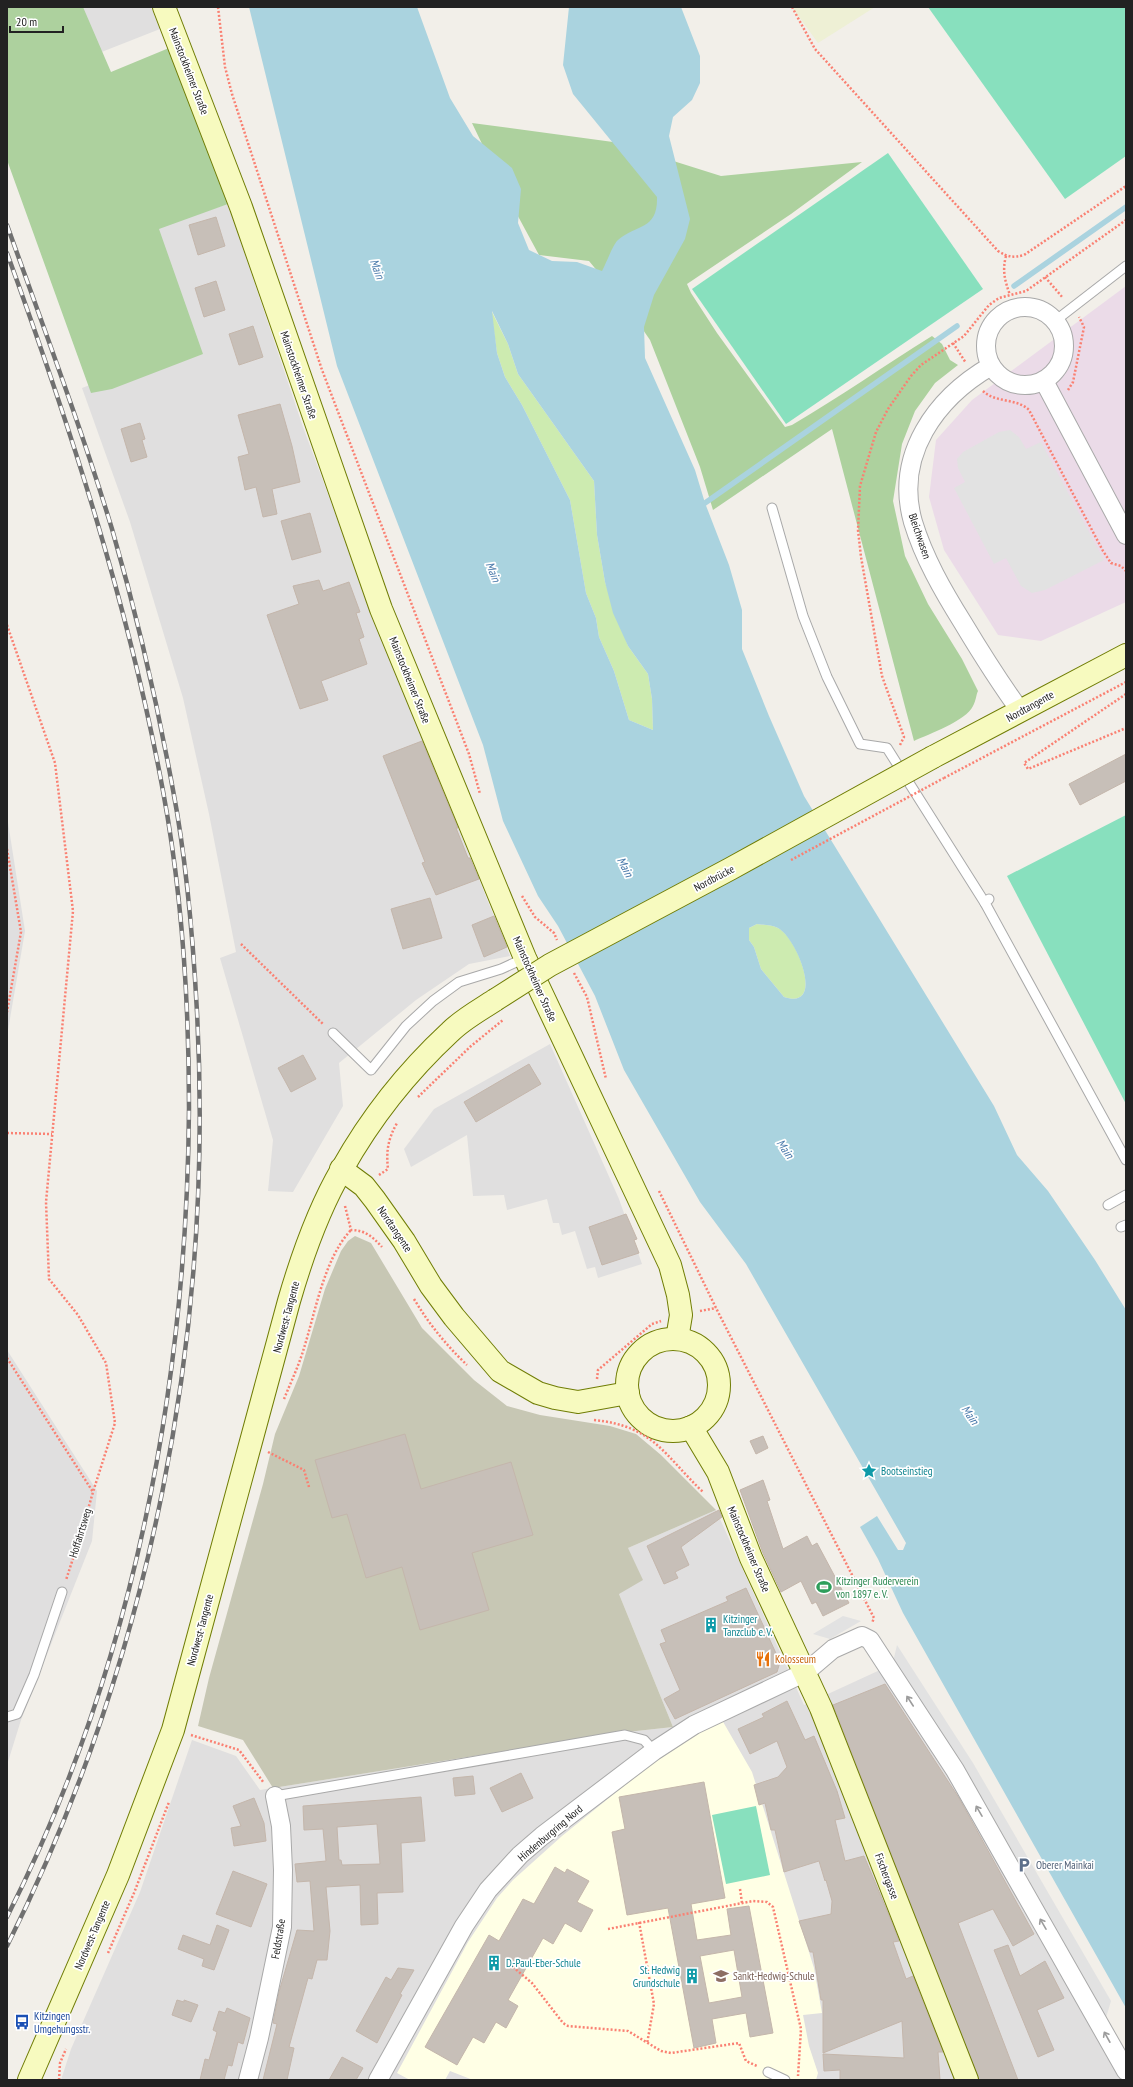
<svg xmlns="http://www.w3.org/2000/svg" width="1133" height="2087" font-family="'PT Sans Narrow',sans-serif">
<style>
.residential{fill:#e0dfdf}
.industrial{fill:#ebdbe8}
.education{fill:#ffffe5}
.construction{fill:#c7c7b4}
.farmland{fill:#eef0d5}
.grass{fill:#cdebb0}
.forest{fill:#add19e}
.pitch{fill:#88e0be}
.parking{fill:#e2e2e2}
.water{fill:#aad3df;fill-rule:evenodd}
.lines{fill:none;stroke-linecap:round;stroke-linejoin:round}
.stream{stroke:#aad3df;stroke-width:5.5}
.building{fill:#c7bfb8;stroke:#c4b6ab;fill-rule:evenodd}
.lane-casing{stroke:#a9a9a9;stroke-width:11}
.street-casing{stroke:#a9a9a9;stroke-width:20}
.secondary-casing{stroke:#707d05;stroke-width:24}
.path{stroke:#fa8072;stroke-width:2.5;stroke-dasharray:2 2;stroke-linecap:butt}
.lane{stroke:#fff;stroke-width:9}
.street{stroke:#fff;stroke-width:18}
.secondary{stroke:#f7fabf;stroke-width:22}
.rail-casing{stroke:#707070;stroke-width:4.5}
.rail{stroke:#fff;stroke-width:3;stroke-dasharray:9;stroke-linecap:butt}
.secondary-bridge-casing{stroke:#707d05;stroke-width:24;stroke-linecap:butt}
.path-bridge{stroke:#fa8072;stroke-width:2.5;stroke-dasharray:2 2;stroke-linecap:butt}
.secondary-bridge{stroke:#f7fabf;stroke-width:22}
.oneway{stroke:#9c9c9c}
.labels{text-anchor:middle;stroke-width:3.5;stroke-linejoin:round;paint-order:stroke}
.street-label{font-size:11px;fill:#222;stroke:#fff}
.culture-label{font-size:11px;fill:#0d838f;stroke:#fff;text-anchor:start}
.leisure-label{font-size:11px;fill:#27864d;stroke:#fff;text-anchor:start}
.food-label{font-size:11px;fill:#c56008;stroke:#fff;text-anchor:start}
.service-label{font-size:11px;fill:#4e5e75;stroke:#fff;text-anchor:start}
.education-label{font-size:11px;fill:#785e54;stroke:#fff;text-anchor:start}
.transit-label{font-size:11px;fill:#164399;stroke:#fff;text-anchor:start}
.water-label{font-size:12px;font-style:italic;fill:#4a7aab;stroke:#fff}
</style>
<rect width="100%" height="100%" fill="#f2efe9"/>
<!-- residential -->
<g class="residential">
<path d="M38,7h113l9,22 -99,39z"/>
<path d="M228,204l75,223 77,207 130,322 -41,8 -53,36 -77,63 4,43 -50,86 -25,-1 5,-51 -53,-182 16,-6 -27,-138 -26,-116 -53,-176 -48,-134 13,-5 31,-146z"/>
<path d="M7,816l18,115 -18,105z"/>
<path d="M550,1044l69,155 23,65 -44,14 -3,-11 -8,2 -12,-38 -13,4 -3,-12h-6l-6,-24 -40,11 -3,-15 -31,1 -6,-61 -56,32 -7,-18 30,-40z"/>
<path d="M7,1350l90,141 -5,50 -71,179 -14,45z"/>
<path d="M716,1510l88,195 76,-35 58,86 185,324h-1062l10,-31 69,-157 52,-152 44,16 24,34 358,-57 55,-6 -54,-133 9,-46z"/>
</g>
<!-- industrial -->
<path class="industrial" d="M1126,286v316l-85,39 -43,-6 -54,-85 -15,-53 7,-57 36,-40z"/>
<!-- education -->
<path class="education" d="M722,1720l30,52 62,196 8,45 -19,2 6,31 9,27 -2,7h-343l-23,-9 -5,9h-35l-13,-7 71,-131 29,-44 16,-18 49,-44 110,-89z"/>
<!-- construction -->
<path class="construction" d="M355,1236l16,7 51,85 52,52 33,26 33,9 70,11 26,8 25,21 55,55 -88,38 15,32 -24,14 54,133 -55,6 -345,55 -30,-48 -45,-14 11,-48 54,-194 12,-50 24,-58 26,-87 16,-38 7,-10z"/>
<!-- farmland -->
<path class="farmland" d="M792,7h83l-57,36z"/>
<!-- grass -->
<g class="grass">
<path d="M491,310l17,34 10,30 76,107 3,54 8,47 23,64 20,28 4,25 1,31 -24,-10 -15,-49 -15,-34 -3,-19 -10,-25 -16,-93 -48,-95 -17,-28 -8,-24z"/>
<path d="M757,924c7,1 15,1 21,4 19,9 48,83 6,69l-23,-28 -7,-22 -5,-7v-12z"/>
</g>
<!-- forest -->
<g class="forest">
<path d="M7,7h76l28,65 58,-24 59,156 -69,25 44,125 -91,35 -21,4 -84,-233z"/>
<path d="M472,123l141,19 108,34 141,-14 -71,52 -104,70 4,9 26,40 68,94 7,-2c48,-28 93,-60 140,-89l10,8 8,16 8,5 -23,18 -20,28 -13,33 -9,57 12,55 23,48 34,55 16,32c-2,4 -2,10 -5,15 -7,15 -44,28 -59,35l-82,-312 -119,81 -13,-43 -50,-127 -22,-32 -39,-47 -50,-6 -33,-61z"/>
</g>
<!-- pitch -->
<g class="pitch">
<path d="M928,7h198v149l-61,43z"/>
<path d="M888,153l95,136 -197,135 -94,-135z"/>
<path d="M1126,815v289l-119,-228z"/>
<path d="M756,1806l14,69 -44,9 -14,-69z"/>
</g>
<!-- parking -->
<g class="parking">
<path d="M1010,430l9,7 7,12 15,-7 63,118 -59,30 -13,3 -11,-7 -15,-28 -12,6 -40,-76 11,-6 -7,-14 -1,-9 6,-7 36,-20z"/>
<path d="M843,1616l18,5 -31,18 -17,-5z"/>
<path d="M897,1645l76,118 138,238 -6,20 -212,-359z"/>
</g>
<!-- water -->
<path class="water" d="M249,7h168l33,91 23,38 39,32 9,21 -3,34 11,27 23,11 25,1 25,9c4,-7 11,-27 16,-31 19,-16 40,-10 39,-43l-84,-103 -10,-29 6,-58h112l19,49v27l-8,17 -19,17 -4,19 21,83 -5,20 -31,56 -10,32 1,31 50,112 10,33 24,62 13,45v39l27,67 35,80 190,310 23,49 31,36 47,69 31,50v698l-223,-395 -25,-54 -18,-32 17,-11 21,34h5l3,-7 -160,-279 -46,-62 -76,-132 -29,-74 -37,-70 -20,-30 -35,-75 -20,-76 -146,-379zM492,311l16,33 10,30 76,107 3,54 8,47 8,31 15,33 20,28 4,25 1,31 -24,-10 -15,-49 -15,-34 -3,-19 -10,-25 -16,-93 -48,-95 -17,-28 -8,-24zM757,924c7,1 15,1 21,4 19,10 48,83 6,69l-23,-28 -7,-22 -5,-7v-12z"/>
<g class="lines">
<!-- stream -->
<g class="stream">
<path d="M1014,286l112,-79"/>
<path d="M705,503l252,-177"/>
</g>
</g>
<!-- building -->
<g class="building">
<path d="M216,217l9,29 -27,9 -9,-30z"/>
<path d="M216,281l9,29 -21,7 -9,-29z"/>
<path d="M253,326l10,31 -24,8 -10,-31z"/>
<path d="M280,404l12,42 8,36 -28,7 5,25 -14,3 -7,-30 -11,3 -7,-33 11,-3 -11,-39z"/>
<path d="M140,423l5,16 -3,1 5,17 -16,5 -10,-33z"/>
<path d="M310,513l11,39 -29,8 -11,-39z"/>
<path d="M319,580l4,11 26,-9 11,30 -4,1 8,24 -5,2 8,25 -46,17 7,19 -28,9 -33,-94 32,-11 -6,-18z"/>
<path d="M422,741l36,87h-2l12,30h2l9,21 -43,16 -14,-32 3,-1 -42,-106z"/>
<path d="M1126,754v27l-46,24 -11,-21z"/>
<path d="M430,898l12,40 -39,11 -12,-40z"/>
<path d="M494,916l13,31 -23,10 -12,-32z"/>
<path d="M303,1055l13,24 -25,13 -13,-24z"/>
<path d="M529,1064l12,20 -65,38 -12,-20z"/>
<path d="M626,1214l11,25 -3,1 5,13 -37,12 -13,-38z"/>
<path d="M405,1434l16,55 90,-27 22,73 -61,18 17,57 -69,20 -18,-63 -36,11 -19,-64 -15,4 -17,-58z"/>
<path d="M763,1436l5,12 -12,6 -6,-13z"/>
<path d="M763,1480l7,20 -3,1 16,48 24,-13 5,10 5,-3 32,60 -26,13 -7,-14 -4,2 -11,-23 -20,11 -18,-39 -23,-63z"/>
<path d="M719,1510l3,7 -41,30 8,18 -14,7 3,6 -14,6 -17,-38z"/>
<path d="M746,1588l34,74 -3,10 -102,47 -11,-20 16,-9 -20,-46 6,-2 -5,-12 67,-29 -2,-4z"/>
<path d="M885,1684l74,114 75,136 -21,12 -20,-37 -35,14 60,157h-39l-146,-375z"/>
<path d="M787,1701l18,39 9,-4 23,55 8,27 -10,2 10,41 19,-5 29,69 6,16 -6,1 13,37 7,-3 30,76h-5l2,28h-100v-10l-16,1 -1,-17 81,4 -2,-37 -79,32v-53h-2l-8,-48h-3l-11,-31 32,-7 1,-13 -6,-21 -1,1 -6,-20 -35,11 -9,-42h-4l-6,-27 -6,2 -5,-20 24,-8 9,-10 -10,-26 -27,13 -12,-25 26,-12 -2,-3z"/>
<path d="M521,1773l12,25 -31,14 -12,-24z"/>
<path d="M473,1776l2,18 -20,2 -2,-18z"/>
<path d="M704,1782l21,116 -34,6 6,36 34,-5 -4,-26 22,-3 24,127 -23,4 -4,-24 -34,6 4,24 -22,5 -26,-140 -41,7 -15,-83 13,-3 -6,-32zM734,1950l8,47 -33,6 -9,-47z"/>
<path d="M421,1797l4,44 -24,2 2,49 -26,1 1,31 -17,1 -1,-40 -34,2 4,44 -3,29h-10l-5,19 -4,-1 -19,69 5,1 -7,32h-24l14,-56 -4,-1 6,-31 18,-62 17,1 -4,-50 -13,1 -2,-18 31,-3 -3,-32 -19,1 -1,-24zM377,1824l3,40 -38,1 -1,-5h-2l-2,-33z"/>
<path d="M254,1798l10,25 2,18 -32,5 -3,-18 10,-2 -8,-20z"/>
<path d="M555,1867l10,6 2,-4 22,12 -12,21 16,8 -12,22 -16,-9 -12,21 -10,-6 -35,62 10,6 -12,22 -10,-6 -12,21 -11,-6 -16,28 -32,-18 64,-112 10,6 24,-42 11,5z"/>
<path d="M233,1871l34,13 -16,43 -35,-13z"/>
<path d="M217,1925l12,5 -15,40 -12,-4 2,-7 -26,-10 5,-14 27,10z"/>
<path d="M1008,1945l12,31 25,-15 19,37 -27,12 17,40 -16,7 -44,-107z"/>
<path d="M398,1968l16,2 -14,24 2,1 -25,48 -21,-12 30,-54 5,3z"/>
<path d="M177,2000l7,2v-2l14,5 -7,17 -19,-7z"/>
<path d="M227,2008l23,10 -7,26 -5,-2 -6,24 -4,-1 -4,15h-24l5,-21 4,1 8,-28 -4,-2 6,-19 6,2z"/>
<path d="M342,2057l21,11 -7,12h-27z"/>
</g>
<g class="lines">
<!-- lane casing -->
<g class="lane-casing">
<g id="lane">
<path d="M1055,321l71,-55"/>
<path d="M772,508l31,108 24,61 33,67 27,4 98,155"/>
<path d="M989,899l-4,4 141,257"/>
<path d="M333,1033l38,37 35,-44 27,-25 26,-19 42,-13 24,-11"/>
<path d="M1108,1205l18,-10"/>
<path d="M1121,1227l5,-2"/>
<path d="M7,1717l10,-3 17,-39 28,-83"/>
<path d="M275,1796l350,-61 19,5 10,11"/>
<path d="M768,2072l17,8"/>
</g>
</g>
<!-- street casing -->
<g class="street-casing">
<g id="street">
<circle cx="1025" cy="346" r="39"/>
<path d="M991,366c-55,32 -97,89 -78,156 11,36 30,69 50,101 18,30 37,60 58,89"/>
<path d="M1044,381l82,154"/>
<path d="M248,2080l11,-42 23,-111 1,-57 -2,-44 -6,-30"/>
<path d="M378,2080l86,-154 24,-36 32,-35 22,-19 112,-85 40,-26 112,-53 27,-23 29,-13 8,4 85,130 171,301"/>
</g>
</g>
<!-- secondary casing -->
<g class="secondary-casing">
<g id="secondary">
<path d="M164,7l77,200 140,402 144,349 145,307 8,30 3,20 -4,24"/>
<path d="M933,757l193,-102"/>
<path d="M341,1169l23,17 11,14 29,41 27,45 23,31 46,54 38,22 17,5 23,4 50,-9"/>
<circle cx="673" cy="1385" r="46"/>
<path d="M691,1427l27,45 33,86 70,150 146,372"/>
<path d="M29,2080l89,-205 55,-145 116,-429c13,-45 29,-91 53,-132 28,-50 66,-98 108,-137 13,-13 30,-22 45,-32"/>
</g>
</g>
<!-- path -->
<g class="path">
<path d="M218,7l7,60 7,27 90,276 147,384 11,40"/>
<path d="M792,7l23,42 183,202c10,6 15,7 26,4l102,-69"/>
<path d="M1006,256c-4,15 -1,25 4,39"/>
<path d="M1045,277l18,21"/>
<path d="M953,343l13,20"/>
<path d="M1068,390l5,-8 11,-55 -5,-10"/>
<path d="M983,391c12,12 34,7 46,19l74,141 8,12 10,3 5,5"/>
<path d="M7,625l48,138 18,148 -27,291 3,77 29,36 28,48 9,60 -22,69"/>
<path d="M1126,694l-102,69 4,6 98,-41"/>
<path d="M900,745l4,-8 -22,-61 -21,-119 -3,-27 2,-44 16,-54 12,-23 23,-33 10,-11 43,-29 25,-31 10,-7 27,-7 100,-71"/>
<path d="M944,778l182,-96"/>
<path d="M7,849l14,83 -14,80"/>
<path d="M522,896l13,21 19,16 3,7"/>
<path d="M241,944l83,81"/>
<path d="M574,973l13,24 19,82"/>
<path d="M418,1097l53,-51 32,-26"/>
<path d="M7,1133l45,1"/>
<path d="M379,1175l9,-6c-2,-18 0,-30 9,-46"/>
<path d="M659,1191l57,117 158,310 -2,5"/>
<path d="M345,1206l6,24c14,0 22,7 31,17"/>
<path d="M414,1299c15,25 32,46 53,66"/>
<path d="M700,1311l16,-3"/>
<path d="M7,1358l86,134 -12,42 -15,46"/>
<path d="M597,1379l1,-9 54,-46 9,-3"/>
<path d="M284,1399c7,-17 15,-34 20,-51 12,-38 20,-89 47,-118"/>
<path d="M594,1420c60,6 70,35 109,72"/>
<path d="M268,1452l36,18 5,17"/>
<path d="M191,1735l48,15 25,33"/>
<path d="M740,1889l2,14"/>
<path d="M639,1922l15,82 -7,40"/>
<path d="M608,1929l145,-28 14,1 6,5 28,122 -3,47"/>
<path d="M108,1953l26,-60 35,-91"/>
<path d="M513,1967l19,16 31,40 5,3 60,5 33,20 10,2 68,-10 7,18 11,5"/>
<path d="M59,2080l1,-17 6,-14"/>
</g>
<!-- lane -->
<use href="#lane" class="lane"/>
<!-- street -->
<use href="#street" class="street"/>
<!-- secondary -->
<use href="#secondary" class="secondary"/>
<!-- rail casing -->
<g class="rail-casing">
<g id="rail">
<path d="M7,225c36,101 74,202 105,304 25,86 45,173 61,261 14,73 20,148 24,222 17,321 -46,646 -190,934"/>
<path d="M7,253c64,176 122,354 156,538 19,102 26,213 26,317 -2,278 -56,560 -182,809"/>
</g>
</g>
<!-- rail -->
<use href="#rail" class="rail"/>
<!-- secondary-bridge casing -->
<g class="secondary-bridge-casing">
<path id="secondary-bridge" d="M495,1000l55,-35 180,-96 203,-112"/>
</g>
<!-- path-bridge -->
<path class="path-bridge" d="M791,860l153,-82"/>
<!-- secondary-bridge -->
<use href="#secondary-bridge" class="secondary-bridge"/>
</g>
<!-- one-way arrows -->
<defs><path id="oneway-shaft" d="M-6 0H5M1.5-3L5.5 0L1.5 3" fill="none" stroke-width="1.6" stroke-linecap="round" stroke-linejoin="round"/></defs>
<g class="oneway">
<use href="#oneway-shaft" transform="translate(910 1701) rotate(-123)"/>
<use href="#oneway-shaft" transform="translate(979 1811) rotate(-120)"/>
<use href="#oneway-shaft" transform="translate(1043 1924) rotate(-120)"/>
<use href="#oneway-shaft" transform="translate(1107 2037) rotate(-119)"/>
</g>
<!-- icons -->
<defs>
<g id="sight-bare" transform="scale(1.2)"><path d="M0-6L1.8-2.2L6-1.7L2.9 1.2L3.7 5.4L0 3.3L-3.7 5.4L-2.9 1.2L-6-1.7L-1.8-2.2Z" fill="#0f9aa8" stroke="#fff" stroke-width="2.5" paint-order="stroke"/></g>
<g id="stadium-bare" transform="scale(1.2)"><path d="M0-5a6.5 5 0 1 0 0 10a6.5 5 0 1 0 0-10ZM-3.5-1.8h7v3.6h-7Z" fill="#2e9e5b" stroke="#fff" stroke-width="2.5" paint-order="stroke"/></g>
<g id="building-bare" transform="scale(1.2)"><path d="M-4-6H4V6H1V3H-1V6H-4ZM-2.5-4.3h1.7v1.8h-1.7ZM.8-4.3h1.7v1.8H.8ZM-2.5-1h1.7V.8h-1.7ZM.8-1h1.7V.8H.8Z" fill="#0f9aa8" stroke="#fff" stroke-width="2.5" paint-order="stroke"/></g>
<g id="restaurant-bare" transform="scale(1.2)"><path d="M-5-6h1v4h1v-4h1v4h1v-4h1v5L-1.5 .5V6h-2V.5L-5-1ZM5-6V6H3V1.5H1.5Q1.5-4 5-6Z" fill="#e8710a" stroke="#fff" stroke-width="2.5" paint-order="stroke"/></g>
<g id="parking-bare" transform="scale(1.2)"><path d="M-3.5-5.5H1a3.5 3.5 0 0 1 0 7H-1V5.5H-3.5ZM-1-3.4V-.6H.8a1.4 1.4 0 0 0 0-2.8Z" fill="#5c6f8a" stroke="#fff" stroke-width="2.5" paint-order="stroke"/></g>
<g id="school-bare" transform="scale(1.2)"><path d="M0-5L7-2L0 1L-7-2ZM-4 1L0 2.5L4 1V4Q0 6-4 4Z" fill="#8d6e63" stroke="#fff" stroke-width="2.5" paint-order="stroke"/></g>
<g id="bus-bare" transform="scale(1.2)"><path d="M-5-6H5V4H4V6H2V4H-2V6H-4V4H-5ZM-3.5-4V0h7V-4ZM-3.5 1.2v1.5H-2V1.2ZM2 1.2v1.5H3.5V1.2Z" fill="#1a4fb4" stroke="#fff" stroke-width="2.5" paint-order="stroke"/></g>
</defs>
<g fill-rule="evenodd">
<use href="#sight-bare" x="869" y="1471"/>
<use href="#stadium-bare" x="824" y="1587"/>
<use href="#building-bare" x="711" y="1625"/>
<use href="#restaurant-bare" x="763" y="1659"/>
<use href="#parking-bare" x="1024" y="1865"/>
<use href="#building-bare" x="494" y="1963"/>
<use href="#building-bare" x="692" y="1976"/>
<use href="#school-bare" x="721" y="1976"/>
<use href="#bus-bare" x="22" y="2022"/>
</g>
<g class="labels">
<!-- street labels -->
<g class="street-label">
<text transform="translate(189 71) rotate(69)" y="4">Mainstockheimer Straße</text>
<text transform="translate(299 375) rotate(71)" y="4">Mainstockheimer Straße</text>
<text transform="translate(920 536) rotate(71)" y="4">Bleichwasen</text>
<text transform="translate(410 680) rotate(68)" y="4">Mainstockheimer Straße</text>
<text transform="translate(1030 706) rotate(-29)" y="4">Nordtangente</text>
<text transform="translate(714 878) rotate(-28)" y="4">Nordbrücke</text>
<text transform="translate(535 979) rotate(66)" y="4">Mainstockheimer Straße</text>
<text transform="translate(395 1229) rotate(56)" y="4">Nordtangente</text>
<text transform="translate(286 1317) rotate(-75)" y="4">Nordwest-Tangente</text>
<text transform="translate(80 1533) rotate(-73)" y="4">Hoffahrtsweg</text>
<text transform="translate(749 1549) rotate(67)" y="4">Mainstockheimer Straße</text>
<text transform="translate(200 1630) rotate(-75)" y="4">Nordwest-Tangente</text>
<text transform="translate(550 1833) rotate(-40)" y="4">Hindenburgring Nord</text>
<text transform="translate(887 1876) rotate(69)" y="4">Fischergasse</text>
<text transform="translate(92 1935) rotate(-67)" y="4">Nordwest-Tangente</text>
<text transform="translate(278 1939) rotate(-81)" y="4">Feldstraße</text>
</g>
<!-- culture labels -->
<g class="culture-label">
<text x="881" y="1475">Bootseinstieg</text>
<text x="723" y="1623">Kitzinger<tspan x="723" dy="13">Tanzclub e. V.</tspan></text>
<text x="506" y="1967">D.-Paul-Eber-Schule</text>
<text x="680" y="1974" text-anchor="end">St. Hedwig<tspan x="680" dy="13">Grundschule</tspan></text>
</g>
<!-- leisure labels -->
<g class="leisure-label">
<text x="836" y="1585">Kitzinger Ruderverein<tspan x="836" dy="13">von 1897 e. V.</tspan></text>
</g>
<!-- food labels -->
<g class="food-label">
<text x="775" y="1663">Kolosseum</text>
</g>
<!-- service labels -->
<g class="service-label">
<text x="1036" y="1869">Oberer Mainkai</text>
</g>
<!-- education labels -->
<g class="education-label">
<text x="733" y="1980">Sankt-Hedwig-Schule</text>
</g>
<!-- transit labels -->
<g class="transit-label">
<text x="34" y="2020">Kitzingen<tspan x="34" dy="13">Umgehungsstr.</tspan></text>
</g>
<!-- water labels -->
<g class="water-label">
<text transform="translate(377 269) rotate(69)" y="4">Main</text>
<text transform="translate(493 572) rotate(68)" y="4">Main</text>
<text transform="translate(625 867) rotate(63)" y="4">Main</text>
<text transform="translate(785 1149) rotate(55)" y="4">Main</text>
<text transform="translate(970 1415) rotate(55)" y="4">Main</text>
</g>
</g>
<!-- border -->
<rect width="1133" height="2087" fill="none" stroke="#222222" stroke-width="16"/>
<!-- scale -->
<path d="M10 26v6h53v-6" fill="none" stroke="#222222" stroke-width="2"/>
<text x="16" y="26" font-size="12" fill="#222222" stroke="#ffffff" stroke-width="3" paint-order="stroke">20 m</text>
</svg>
